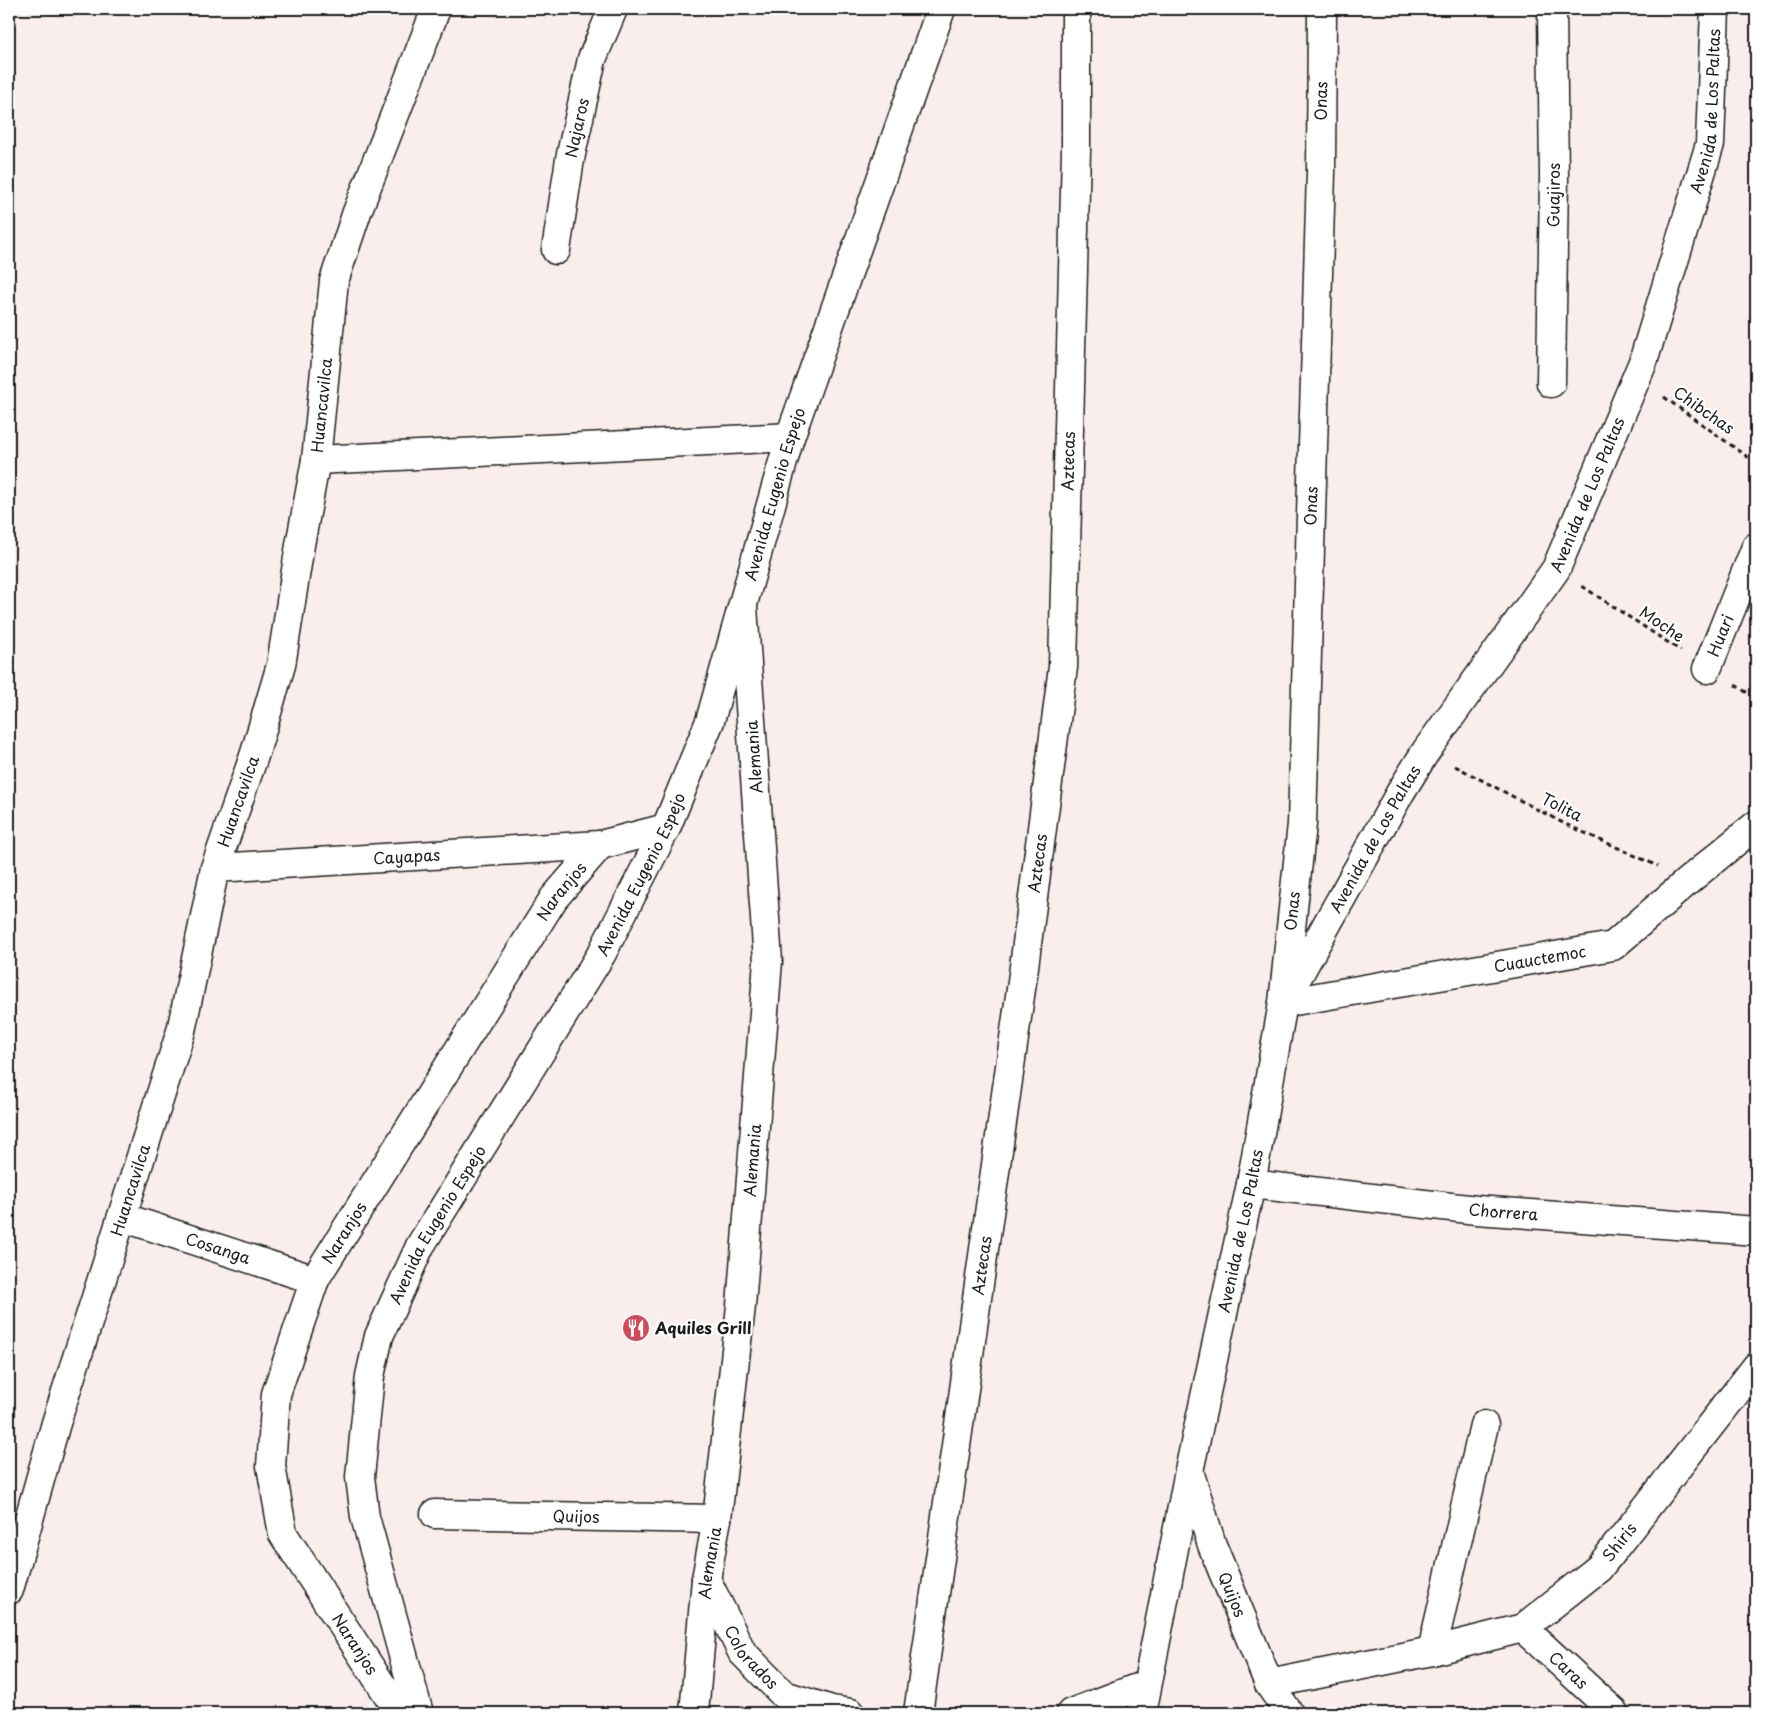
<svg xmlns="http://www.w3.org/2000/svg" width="1765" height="1722" font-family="'Playpen Sans',sans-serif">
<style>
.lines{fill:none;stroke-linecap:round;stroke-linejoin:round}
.street-casing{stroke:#1c1c1c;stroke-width:31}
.secondary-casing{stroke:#1c1c1c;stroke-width:31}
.path{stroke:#1c1c1c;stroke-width:3;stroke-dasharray:5 4;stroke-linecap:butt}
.street{stroke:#fff;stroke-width:28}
.secondary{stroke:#fff;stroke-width:28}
.labels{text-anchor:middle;stroke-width:4.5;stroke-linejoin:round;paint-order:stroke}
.street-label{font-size:16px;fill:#1c1c1c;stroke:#fff}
.poi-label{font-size:16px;font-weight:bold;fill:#1c1c1c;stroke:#fff;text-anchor:start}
</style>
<rect width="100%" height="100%" fill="#faeeec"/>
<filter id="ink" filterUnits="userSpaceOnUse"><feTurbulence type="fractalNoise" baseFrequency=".02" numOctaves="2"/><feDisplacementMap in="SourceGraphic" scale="10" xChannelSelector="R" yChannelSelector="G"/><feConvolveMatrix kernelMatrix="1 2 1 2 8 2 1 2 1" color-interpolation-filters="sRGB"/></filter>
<g filter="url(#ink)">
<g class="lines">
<!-- street casing -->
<g class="street-casing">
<g id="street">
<path id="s1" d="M1322,9l-1,163 -19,652 -19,179 330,-57 76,-66 67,-55"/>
<path id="s2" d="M556,250l14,-91 22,-100 21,-50"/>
<path id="s3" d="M1551,383l3,-206 -2,-168"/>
<path d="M316,460l474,-23"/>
<path id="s4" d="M1707,669l49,-122"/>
<path id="s5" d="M215,868l385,-23"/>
<path id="s6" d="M1251,1184l226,26 279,21"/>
<path id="s7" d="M122,1217l193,63"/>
<path id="s8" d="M1189,1471l23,74 57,139 20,29"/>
<path id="s9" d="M435,1514l282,5"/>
<path id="s10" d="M706,1579l36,73 42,43 48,15 19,3"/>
<path id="s11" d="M9,1590l47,-167 125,-392 34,-163 40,-115 26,-88 19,-120 16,-85 18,-179 23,-69 79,-203"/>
<path id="s12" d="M1523,1628l92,85"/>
<path d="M1432,1651l52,-226"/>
<path id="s13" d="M1269,1684l163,-33 91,-23 76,-60 157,-201"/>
<path id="s14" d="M400,1713l-117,-179 -12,-68 5,-72 39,-115 239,-381 46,-53 66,-17"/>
<path id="s15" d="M694,1713l12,-134 11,-60 24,-213 27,-345 -25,-354"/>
<path id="s16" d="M918,1713l104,-731 41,-315 13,-517v-141"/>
<path d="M1071,1713l76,-29"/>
</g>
</g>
<!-- secondary casing -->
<g class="secondary-casing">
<g id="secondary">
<path id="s17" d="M419,1713l-54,-196 -5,-40 10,-101 9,-40 41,-90 182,-293 64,-125 44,-107 80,-284 151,-428"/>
<path id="s18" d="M1142,1713l47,-242 62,-287 32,-181 117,-210 26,-42 130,-182 87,-207 67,-218 5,-135"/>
</g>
</g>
<!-- path -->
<g class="path">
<path d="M1664,397l92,66"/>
<path d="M1582,586l99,65"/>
<path d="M1735,685l21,13"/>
<path d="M1455,766l110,58 93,42"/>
</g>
<!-- street -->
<use href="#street" class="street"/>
<!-- secondary -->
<use href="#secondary" class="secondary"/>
</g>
</g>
<!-- icons -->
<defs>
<g id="restaurant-disc" transform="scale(1.4375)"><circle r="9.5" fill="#d1495b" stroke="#fff"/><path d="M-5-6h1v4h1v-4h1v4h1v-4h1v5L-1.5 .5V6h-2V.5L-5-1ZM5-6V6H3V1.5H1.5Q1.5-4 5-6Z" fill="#fff"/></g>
</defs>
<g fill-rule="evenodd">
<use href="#restaurant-disc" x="636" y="1328"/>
</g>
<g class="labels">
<!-- street labels -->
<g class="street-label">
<text transform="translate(1321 101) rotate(-89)" y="6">Onas</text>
<text dy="6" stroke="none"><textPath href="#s18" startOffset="1722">Avenida de Los Paltas</textPath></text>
<text dy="6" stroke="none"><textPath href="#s2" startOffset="124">Najaros</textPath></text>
<text dy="6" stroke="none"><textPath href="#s3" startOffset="188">Guajiros</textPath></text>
<text dy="6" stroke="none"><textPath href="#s11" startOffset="1228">Huancavilca</textPath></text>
<text transform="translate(1704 410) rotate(35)" y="6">Chibchas</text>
<text dy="6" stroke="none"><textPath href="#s16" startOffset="1262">Aztecas</textPath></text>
<text dy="6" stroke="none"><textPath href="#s17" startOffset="1322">Avenida Eugenio Espejo</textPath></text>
<text dy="6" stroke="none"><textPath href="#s18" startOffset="1318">Avenida de Los Paltas</textPath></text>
<text transform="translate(1311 506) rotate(-88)" y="6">Onas</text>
<text transform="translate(1662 624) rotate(34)" y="6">Moche</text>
<text dy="6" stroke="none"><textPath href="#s4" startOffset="36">Huari</textPath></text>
<text transform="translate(754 757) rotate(-94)" y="6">Alemania</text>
<text dy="6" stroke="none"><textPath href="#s11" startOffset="822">Huancavilca</textPath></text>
<text transform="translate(1562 807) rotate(27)" y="6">Tolita</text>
<text dy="6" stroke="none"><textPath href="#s18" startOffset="912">Avenida de Los Paltas</textPath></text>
<text dy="6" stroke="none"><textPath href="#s5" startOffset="192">Cayapas</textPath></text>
<text dy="6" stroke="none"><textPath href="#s16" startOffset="858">Aztecas</textPath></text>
<text dy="6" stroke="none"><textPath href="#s17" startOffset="918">Avenida Eugenio Espejo</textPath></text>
<text dy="6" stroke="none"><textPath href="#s14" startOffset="936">Naranjos</textPath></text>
<text transform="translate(1292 911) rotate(-84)" y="6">Onas</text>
<text dy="6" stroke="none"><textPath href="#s1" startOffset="1256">Cuauctemoc</textPath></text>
<text dy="6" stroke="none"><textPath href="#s15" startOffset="556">Alemania</textPath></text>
<text dy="6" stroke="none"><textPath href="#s11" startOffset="418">Huancavilca</textPath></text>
<text dy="6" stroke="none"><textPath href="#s6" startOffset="254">Chorrera</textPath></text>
<text dy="6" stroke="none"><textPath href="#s17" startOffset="512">Avenida Eugenio Espejo</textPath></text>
<text dy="6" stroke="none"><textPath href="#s18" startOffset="492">Avenida de Los Paltas</textPath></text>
<text dy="6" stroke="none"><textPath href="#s14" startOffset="531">Naranjos</textPath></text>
<text dy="6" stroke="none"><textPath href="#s7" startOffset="101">Cosanga</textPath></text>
<text dy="6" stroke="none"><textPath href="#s16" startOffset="452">Aztecas</textPath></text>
<text dy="6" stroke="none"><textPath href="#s9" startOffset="141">Quijos</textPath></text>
<text dy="6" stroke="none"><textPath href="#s13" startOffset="390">Shiris</textPath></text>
<text dy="6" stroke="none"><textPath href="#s15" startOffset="151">Alemania</textPath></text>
<text dy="6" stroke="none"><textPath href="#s8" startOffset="131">Quijos</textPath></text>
<text transform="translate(355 1644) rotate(57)" y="6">Naranjos</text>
<text dy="6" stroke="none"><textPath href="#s10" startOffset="91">Colorados</textPath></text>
<text dy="6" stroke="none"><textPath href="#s12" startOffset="62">Caras</textPath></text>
</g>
<!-- poi labels -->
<g class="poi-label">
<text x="655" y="1334">Aquiles Grill</text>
</g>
</g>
<!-- margin -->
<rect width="1765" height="1722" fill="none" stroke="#fff" stroke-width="30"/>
<rect x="15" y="15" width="1735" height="1692" fill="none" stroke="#1c1c1c" stroke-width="2" filter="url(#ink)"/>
</svg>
